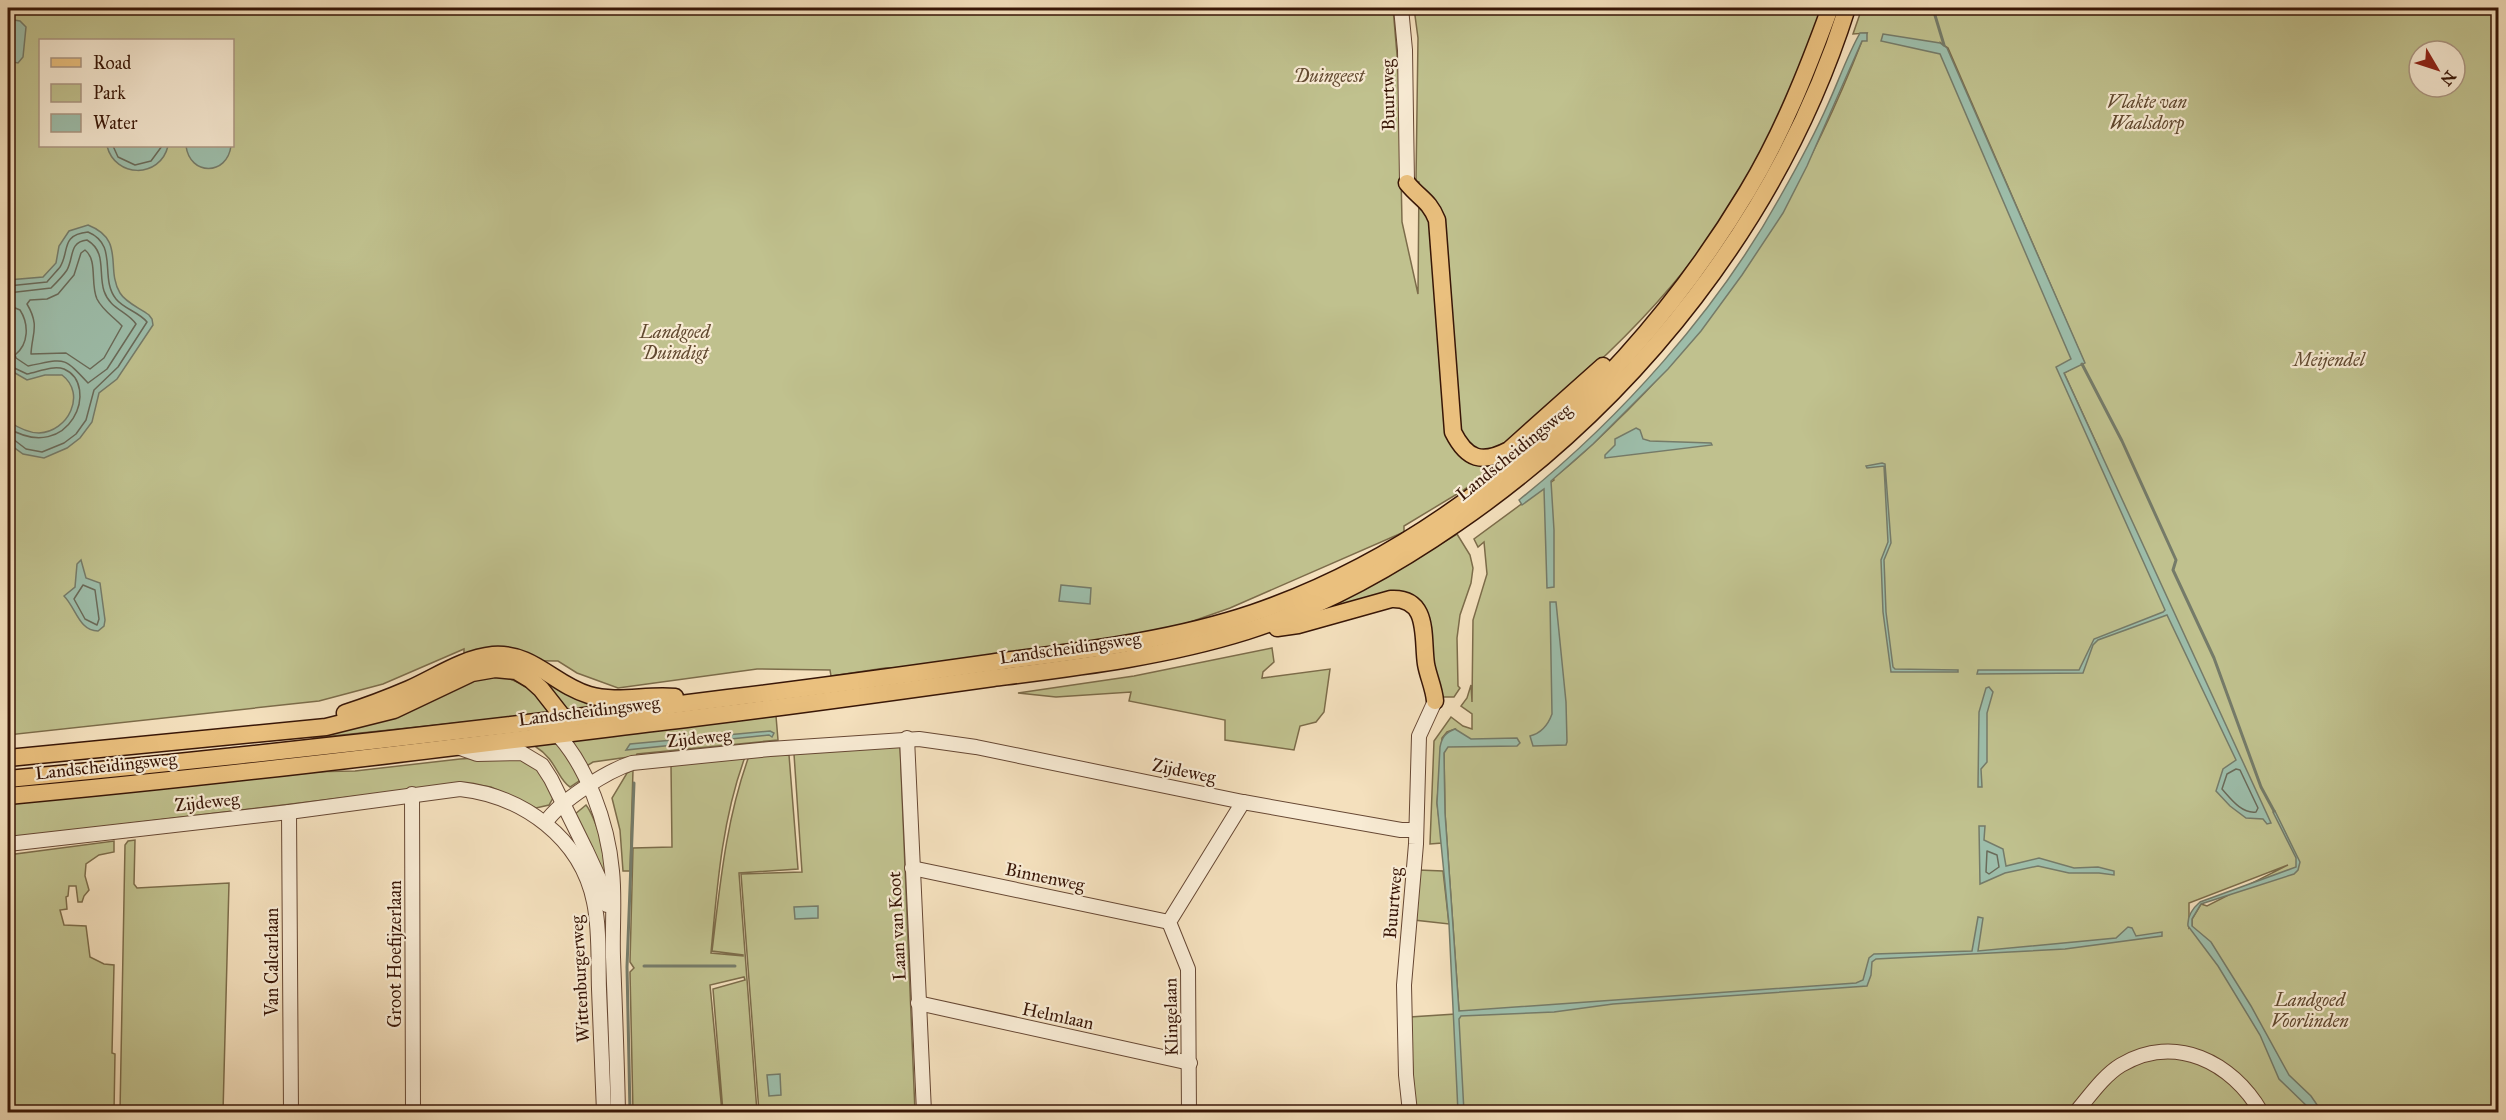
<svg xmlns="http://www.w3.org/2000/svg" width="2506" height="1120" font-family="'IM FELL Great Primer',serif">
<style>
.green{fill:#c0c18e;stroke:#7c6c4a;stroke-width:1.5;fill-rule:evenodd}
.water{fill:#9dbeab;stroke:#757b69;stroke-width:1.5}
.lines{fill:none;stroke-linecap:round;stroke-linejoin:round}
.shore{stroke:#6a6a59;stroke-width:1.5}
.stream{stroke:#757b69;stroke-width:3}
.minor-casing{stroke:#674834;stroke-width:16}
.major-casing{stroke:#381607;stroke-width:19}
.minor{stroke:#f8ebd4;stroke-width:14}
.major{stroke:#eac07e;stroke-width:16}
.labels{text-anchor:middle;stroke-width:4.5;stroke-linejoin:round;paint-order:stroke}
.park-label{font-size:18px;font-style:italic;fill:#614930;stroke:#f8ebd4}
.street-label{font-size:18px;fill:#381607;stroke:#f8ebd4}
</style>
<rect width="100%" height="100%" fill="#f4e0bd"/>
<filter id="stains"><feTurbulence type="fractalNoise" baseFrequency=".00333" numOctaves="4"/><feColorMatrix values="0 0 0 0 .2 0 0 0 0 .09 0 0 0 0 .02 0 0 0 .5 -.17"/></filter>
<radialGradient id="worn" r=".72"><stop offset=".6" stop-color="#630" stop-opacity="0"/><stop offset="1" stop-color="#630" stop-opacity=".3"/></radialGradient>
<!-- green -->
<g class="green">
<path d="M8,8h1385l6,70 3,144 16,72 1,-112 -3,-1 2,-143 -4,-30h409c-24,60 -47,122 -80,178 -44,75 -106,143 -171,200 -23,21 -46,47 -74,60l9,13 -45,32 -58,35v6l-174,76 -68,24 -243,35 -34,1 -54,8 -1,-6 -73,-1 -139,19 -41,-15 -19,-12 -94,-1v-11l-81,35 -64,17 -311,34zM40,40h192v106h-192z"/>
<path d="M1862,8h636v1104h-1083l-5,-95 61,-4v-2h-12l-14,-198 -1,-60 11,-24 -8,3 -5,6 -5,65 5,40 -12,1 4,-103 17,-24 12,9 9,3v-15l-11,-8 6,-8 4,-13 1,17 1,-82 14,-46 -3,-32 -6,5 -4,-8 80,-59 -1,-2c27,-20 50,-44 74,-67 109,-109 179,-227 235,-370l5,-8 -14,1zM1941,43l7,5 136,314 -20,11 36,78 -39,-81 18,-9zM2419,51h36v36h-36zM2288,865l-81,41 -6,-2 -9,15v7l-3,2v-25z"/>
<path d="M1457,534l13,21 3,13 -2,15 -11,32 -3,23 1,48 2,2 -6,9h-15l-18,-93 -122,13 94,-44z"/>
<path d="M1272,648l2,14 -11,10 -1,6 68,-9 -6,43 -8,10 -16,4 -6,24 -69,-10v-20l-96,-19 2,-9 -75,5 -38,-4 116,-17z"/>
<path d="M499,676c24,5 37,16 50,37l-236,25 83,-25 67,-30z"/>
<path d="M554,680l37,19 1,10 -24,3 -20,-27z"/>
<path d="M776,716l2,24 -141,14 -1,2 -43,6 -8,5 -18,-26z"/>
<path d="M559,741l20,33v7l-9,6c-12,-7 -14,-28 -34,-40v-4z"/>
<path d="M900,745l15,367h-156l-18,-238 61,-2 -8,-118z"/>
<path d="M789,755l9,114 -59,4 18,239h-34l-10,-123 32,-9 -1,-3 -34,8 12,127h-89l-3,-140 4,-4 -4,-6 3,-114 39,-1 -1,-82 74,-8c-23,62 -28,130 -34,196l32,3v-1l-31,-4c8,-66 14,-132 37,-195z"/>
<path d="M510,756l26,8 17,34 -4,7 -13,3 -45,-21 -26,-4 -457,55v-34l293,-32 54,-1 105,-12z"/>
<path d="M633,770l-3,101h-7l-3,-41 -8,-32 15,-25z"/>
<path d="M586,805c8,10 24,56 23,69 0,1 -3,9 -4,9l-31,-68z"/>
<path d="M135,840l-1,44 3,4 92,-5 -6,229h-103l5,-267 3,-4z"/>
<path d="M114,841v11l-15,3 -13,9 -1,12 4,14 -5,6 -2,6h-4l-2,-16h-7l-1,10 -2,1 1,12 -7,1 4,15 22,1 4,31 14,7 10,1 -2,88 3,1 -1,58h-106v-257z"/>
<path d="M1418,870l25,1 6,53 -35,-4z"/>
</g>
<!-- water -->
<g class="water">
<path d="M8,19l12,2 6,6 -3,30 -5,6 -10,-2z"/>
<path d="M1860,33h7v8h-5l-55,125 -24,47 -41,62 -41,56 -33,38 -75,75 -42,37 3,49v57l-7,1 -3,-99 -22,16 -3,-5c101,-81 198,-189 261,-303 17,-30 34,-61 48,-93 11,-24 19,-48 32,-71z"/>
<path d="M1883,34l57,9 7,5 138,315 -21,10 207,450 -4,1 -4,-5 -17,-1 -16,-12 -14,-15 7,-22 13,-9 -69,-145 -69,25 -5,5 -10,28 -106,1 1,-4h101l15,-31 69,-27 2,-2 -109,-243 15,-8 -131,-305 -59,-13z"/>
<path d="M107,146h61c-8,33 -53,32 -61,0z"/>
<path d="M186,146h45c-4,30 -41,30 -45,0z"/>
<path d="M88,225c38,15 17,43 32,68 6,10 20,15 29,22l3,4 1,6 -36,54 -18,14 -7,29 -12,16 -13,10 -23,10 -21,-4 -15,-11v-22c9,6 19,12 31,12 29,-1 48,-39 23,-58h-17l-18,5 -19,-11v-24l4,-9 1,-8 -5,-16v-32l35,-3 13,-14 3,-17 10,-15z"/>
<path d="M1636,428l4,2 3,9 7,2 61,2 1,2 -107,13v-3l10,-10v-6z"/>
<path d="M1882,463l3,1 6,79 -7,17 2,52 7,55 2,2 63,1v2h-67l-8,-60 -2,-52 7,-18 -4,-76 -17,2 -1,-2z"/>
<path d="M81,560l5,18 14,5 5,37 -1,6 -6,5c-19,0 -22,-23 -34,-35l11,-9 2,-23z"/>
<path d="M1061,585l30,3 -1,16 -31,-3z"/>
<path d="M1550,602h6l10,100 1,40 -1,3 -33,1 -3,-10c12,-3 18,-11 22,-22z"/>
<path d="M1989,687l4,5 -6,21v49l-6,7 1,18h-4l1,-75 7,-24z"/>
<path d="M1455,729l16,10 46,-1 3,5 -3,3 -69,1 -4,6 1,60 14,198 397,-28 7,-3 6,-22 5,-4 98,-3 6,-34 5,1 -5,33 138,-13 12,-11 4,1 4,8 26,-4v4l-97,13 -189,10 -4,3 -1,13 -4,11 -254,18 -59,8 -93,4 -2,3 5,93h-6l-9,-188 -12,-121 3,-56c2,-10 5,-14 15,-18z"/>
<path d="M770,731l4,2 -2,4 -3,-2 -143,15 4,-6z"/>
<path d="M2275,811l25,51 -2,8 -4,4 -93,30 -9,15v7l19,16 40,64 38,69 22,21 11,16h-9l-34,-33 -19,-44 -42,-69 -30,-40c-1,-10 5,-18 12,-24l96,-35v-9l-23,-46z"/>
<path d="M1979,826h6l-1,14 19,9 3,17 33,-8 35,10 24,-1 16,4v4l-15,-2h-30l-31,-7 -33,7 -25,11z"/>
<path d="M818,906v12l-23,1 -1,-12z"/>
<path d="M780,1074l1,21 -12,1 -2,-21z"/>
</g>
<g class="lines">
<!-- shore -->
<g class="shore">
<path d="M113,146l5,11 17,8 16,-4 11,-15"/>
<path d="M85,250c13,10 5,34 12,49 6,12 17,18 25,27l-18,32 -14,11 -24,-16 -35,1c1,-21 9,-28 -4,-50l3,-4 17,-1 11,-5 16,-19 7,-22z"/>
<path d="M8,286l39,-4c4,-5 9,-10 13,-15 10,-16 0,-32 28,-35 31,13 11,46 28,67 8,10 23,13 31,23l-29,45 -24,23 -8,30 -10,14 -12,9 -22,9 -16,-3 -13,-10h-5"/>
<path d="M8,293l43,-5c5,-5 12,-12 16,-18 7,-13 2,-28 20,-30 20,12 11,32 17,51 6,18 23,20 32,33l-29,45 -19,14c-26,-28 -23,-24 -60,-17l-12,-8 -1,-3c14,-11 14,-31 5,-45l-12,-5"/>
<path d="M8,365l19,9c11,-2 26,-9 37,-5 37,16 6,96 -56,59"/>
<path d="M83,585l12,5 4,29 -2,6 -12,-6 -11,-20z"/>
<path d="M2236,769l4,1 18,38 -2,4c-14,2 -25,-13 -34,-23l5,-15z"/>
<path d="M1987,851l10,4 2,12 -10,7 -3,-2z"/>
</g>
<!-- stream -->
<g class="stream">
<path d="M1929,8l5,4 10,33"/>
<path d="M2082,364l40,77 54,119 -3,10 41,88 47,129 13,24"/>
<path d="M644,966h91"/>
<path d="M630,1112l-3,-145 7,-184"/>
</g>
<!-- minor casing -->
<g class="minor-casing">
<g id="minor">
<path d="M1401,8l4,42 2,133"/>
<path d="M553,730c34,33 55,95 59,141 3,28 0,58 1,86 2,52 4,104 5,155"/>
<path d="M907,738l17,374"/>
<path d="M457,747l20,7 45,-1 20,12 9,14 35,71 17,37 4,18"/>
<path d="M412,794l1,318"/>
<path d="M289,812l2,300"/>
<path d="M546,822c14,-21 61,-51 86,-59l138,-14 149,-10 57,8 267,55 158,28h14"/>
<path d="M8,844l281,-32 171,-23c63,7 121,49 134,113 6,28 4,58 5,87 2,41 3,82 5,123"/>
<path d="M912,868l257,54"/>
<path d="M918,1003l272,60"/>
<path d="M1189,1112l-1,-143 -19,-47 74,-120"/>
<path d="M1410,1112l-4,-37 -2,-90 12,-141 3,-108 16,-35"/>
<path d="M2076,1112c13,-15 27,-36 45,-47 54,-32 111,-3 140,47"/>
</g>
</g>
<!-- major casing -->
<g class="major-casing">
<g id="major">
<path d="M1407,183c13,16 22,17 30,37l16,212c14,28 29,32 56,18l94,-84"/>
<path d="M1277,628l21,-3 93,-26c39,-2 31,39 35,65 2,12 8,24 9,37"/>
<path d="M345,713c22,-7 43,-15 64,-24 27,-12 54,-31 84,-34 40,-3 61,30 96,40 28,8 58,-1 86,2"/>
<path d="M8,758l318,-31 68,-17 78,-37 23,-4 21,2 15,9 10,9 29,37"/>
<path d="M8,779c240,-23 480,-50 720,-81 92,-11 183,-24 275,-37 84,-11 170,-21 250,-48 205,-70 384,-238 494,-421 35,-58 60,-121 83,-184"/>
<path d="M8,796c229,-21 457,-50 686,-78 99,-12 199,-26 299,-40 86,-11 171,-21 254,-47 76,-24 145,-63 210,-108 180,-124 324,-306 390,-515"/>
</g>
</g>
<!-- minor -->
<use href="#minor" class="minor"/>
<!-- major -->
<use href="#major" class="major"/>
</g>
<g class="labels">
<!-- park labels -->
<g class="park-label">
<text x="1329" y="82">Duingeest</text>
<text x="2147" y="108">Vlakte van<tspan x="2147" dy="21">Waalsdorp</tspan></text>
<text x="675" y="338">Landgoed<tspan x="675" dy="21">Duindigt</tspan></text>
<text x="2329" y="366">Meijendel</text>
<text x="2310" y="1006">Landgoed<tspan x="2310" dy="21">Voorlinden</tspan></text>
</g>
<!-- street labels -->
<g class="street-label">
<text transform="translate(1388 95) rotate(-91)" y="6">Buurtweg</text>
<text transform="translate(1514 452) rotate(-39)" y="6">Landscheidingsweg</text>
<text transform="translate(1070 648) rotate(-8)" y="6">Landscheidingsweg</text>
<text transform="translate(589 711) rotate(-7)" y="6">Landscheidingsweg</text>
<text transform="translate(699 738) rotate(-6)" y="6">Zijdeweg</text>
<text transform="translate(106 766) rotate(-6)" y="6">Landscheidingsweg</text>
<text transform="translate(1184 771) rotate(12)" y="6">Zijdeweg</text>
<text transform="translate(207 802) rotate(-6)" y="6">Zijdeweg</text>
<text transform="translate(1045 877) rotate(12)" y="6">Binnenweg</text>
<text transform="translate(1393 903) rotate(-85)" y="6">Buurtweg</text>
<text transform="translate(897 926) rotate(-93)" y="6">Laan van Koot</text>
<text transform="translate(395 954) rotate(-90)" y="6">Groot Hoefijzerlaan</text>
<text transform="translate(272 962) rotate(-90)" y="6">Van Calcarlaan</text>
<text transform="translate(580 979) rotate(-93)" y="6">Wittenburgerweg</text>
<text transform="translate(1058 1016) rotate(12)" y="6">Helmlaan</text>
<text transform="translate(1171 1017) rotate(-91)" y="6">Klingelaan</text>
</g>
</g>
<!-- margin -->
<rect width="2506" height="1120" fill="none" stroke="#f4e0bd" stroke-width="30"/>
<rect x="9" y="9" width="2488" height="1102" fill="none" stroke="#381607" stroke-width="3"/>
<rect x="15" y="15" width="2476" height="1090" fill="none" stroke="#381607" stroke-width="1.5"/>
<!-- legend -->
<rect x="39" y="39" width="195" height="108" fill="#f8ebd4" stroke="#ab9682" stroke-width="1.5"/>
<rect x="51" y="58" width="30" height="9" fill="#eac07e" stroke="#ab9682" stroke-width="1.5"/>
<text x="93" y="69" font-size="18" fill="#381607">Road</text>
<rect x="51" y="84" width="30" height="18" fill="#c0c18e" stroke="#ab9682" stroke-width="1.5"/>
<text x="93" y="99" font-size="18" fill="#381607">Park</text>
<rect x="51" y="114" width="30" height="18" fill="#9dbeab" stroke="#ab9682" stroke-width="1.5"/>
<text x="93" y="129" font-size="18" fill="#381607">Water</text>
<!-- north arrow -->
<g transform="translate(2437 69) rotate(129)"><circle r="28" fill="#f8ebd4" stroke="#ab9682" stroke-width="1.5"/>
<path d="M0-4.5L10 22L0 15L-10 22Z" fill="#8f2418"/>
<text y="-9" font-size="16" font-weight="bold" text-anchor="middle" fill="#381607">N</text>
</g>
<rect width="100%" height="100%" filter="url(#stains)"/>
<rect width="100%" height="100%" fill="url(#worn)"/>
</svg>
